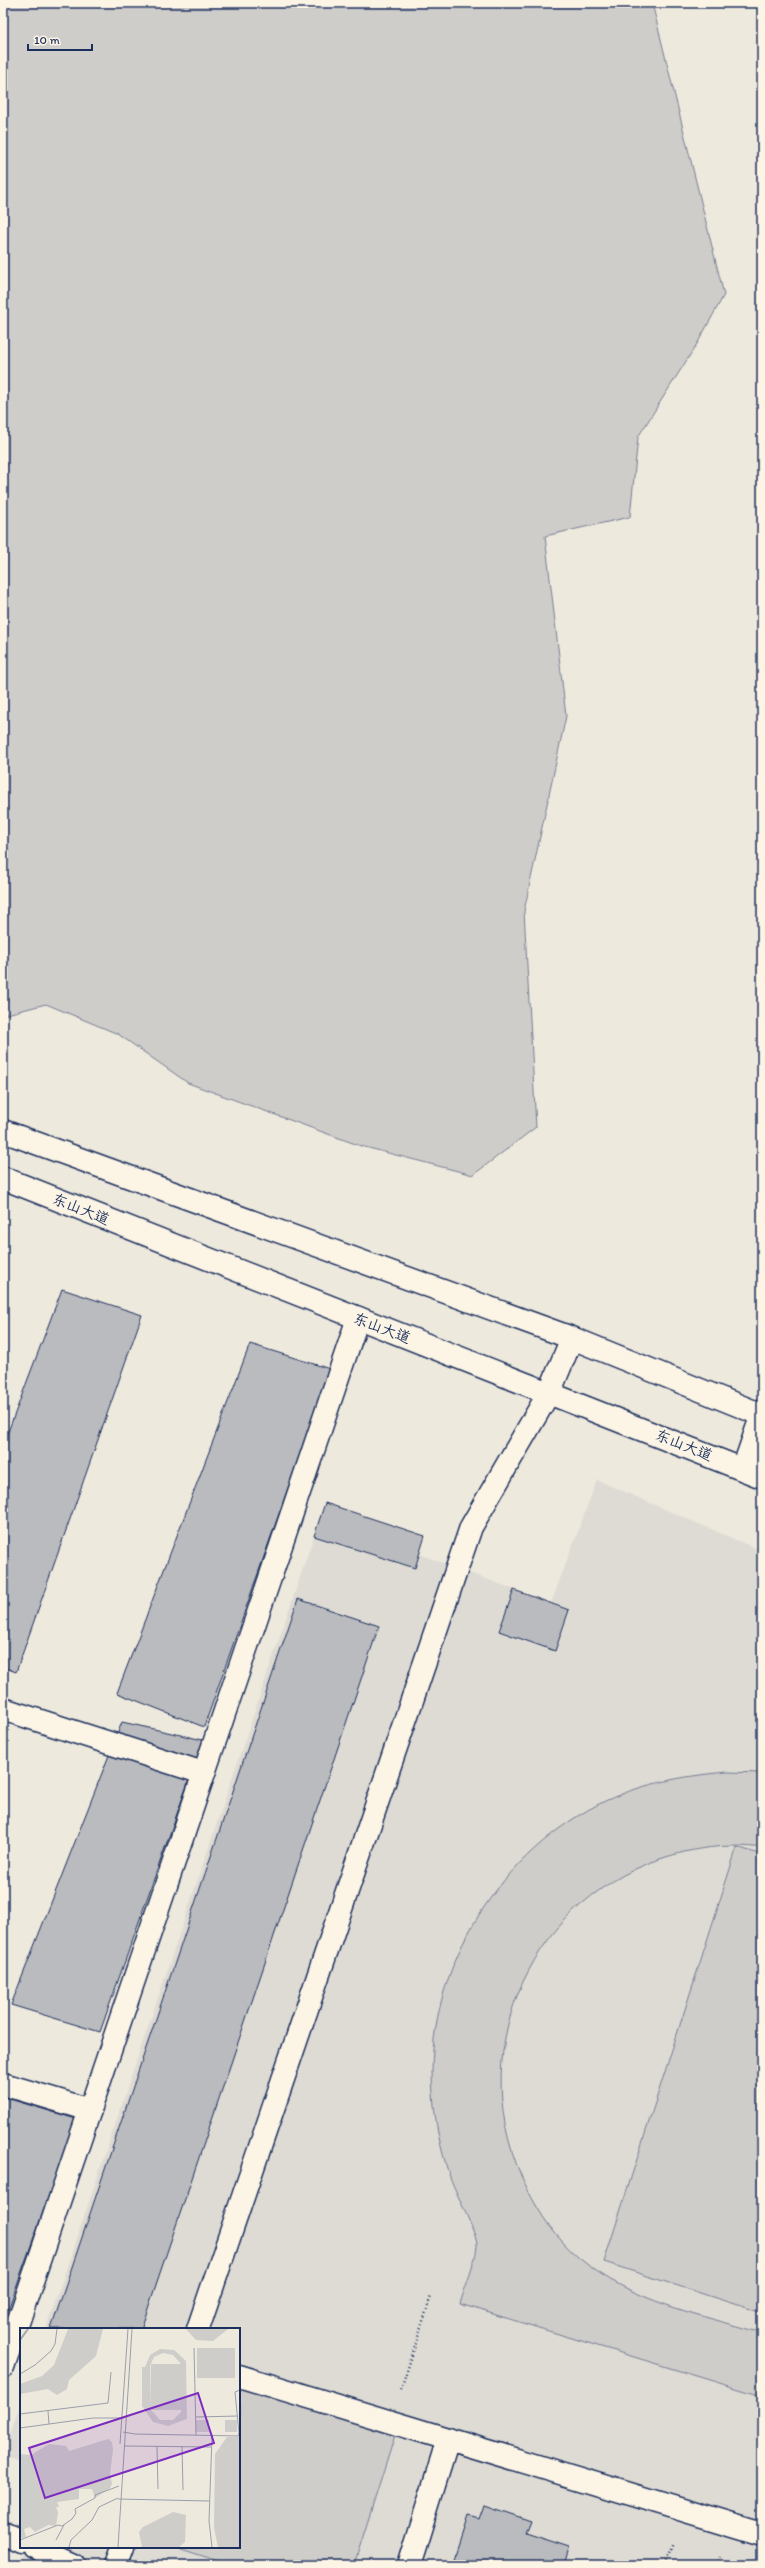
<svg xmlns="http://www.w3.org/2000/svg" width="765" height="2568" font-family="Itim,'LXGW WenKai TC',sans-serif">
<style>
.built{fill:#dedbd4}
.green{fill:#cfcdca;stroke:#757e94}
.building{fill:#babbbe;stroke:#1b2f5e}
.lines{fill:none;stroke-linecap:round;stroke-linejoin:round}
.street-casing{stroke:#1b2f5e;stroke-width:25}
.secondary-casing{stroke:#1b2f5e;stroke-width:25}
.primary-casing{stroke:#1b2f5e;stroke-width:25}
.path{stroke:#1b2f5e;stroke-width:2.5;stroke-dasharray:1 3;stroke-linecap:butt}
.street{stroke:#fcf5e5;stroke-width:22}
.secondary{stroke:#fcf5e5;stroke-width:22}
.primary{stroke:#fcf5e5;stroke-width:22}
.labels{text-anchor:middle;stroke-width:4;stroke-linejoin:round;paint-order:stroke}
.street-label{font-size:15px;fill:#1b2f5e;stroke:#fcf5e5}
.inset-river{fill:none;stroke:#a2a7af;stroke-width:2}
.inset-road{fill:none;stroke:#9a9faa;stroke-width:1}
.view{fill:#7b2cbf;fill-opacity:0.15;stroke:#7b2cbf;stroke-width:2}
.inset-edge{fill:none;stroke:#1b2f5e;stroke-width:2}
</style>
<rect width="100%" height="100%" fill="#eee9dd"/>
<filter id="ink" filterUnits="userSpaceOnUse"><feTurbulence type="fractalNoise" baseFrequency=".025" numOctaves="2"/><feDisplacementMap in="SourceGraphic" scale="8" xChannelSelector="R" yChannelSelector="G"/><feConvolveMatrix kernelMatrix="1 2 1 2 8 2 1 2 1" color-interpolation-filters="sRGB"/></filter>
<g filter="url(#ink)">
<!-- built -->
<g class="built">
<path d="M597,1480l165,71v1014h-744l7,-18h214v-218h-193l279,-826 100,33 -6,18 132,49z"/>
<path d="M21,2403v59l-18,-7z"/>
</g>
<!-- green -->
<g class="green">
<path d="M3,3h649l72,292 -27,49 -59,93 -8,80 -85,19 21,180 -42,195 12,216 -63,48 -112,-29 -173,-63 -70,-49 -72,-30 -43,11z"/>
<path d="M727,1772l35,1v75c-34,-5 -70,0 -102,11 -136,47 -198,201 -133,329 12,26 30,51 52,70 53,44 119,56 183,75v63l-302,-92c5,-18 15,-39 17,-58 1,-11 -24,-58 -28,-72 -9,-26 -14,-53 -16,-80 -10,-118 61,-235 164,-289 41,-21 85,-29 130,-33z"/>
<path d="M737,1847l25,8v458l-158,-51z"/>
<path d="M239,2380l158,49 -43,136h-123l-50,-16v-2h58z"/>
</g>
<!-- building -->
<g class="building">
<path d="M62,1289l80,26 -126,357 -13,-5v-222z"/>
<path d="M250,1344l80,25 -126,358 -87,-34z"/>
<path d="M325,1503l100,33 -10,32 -101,-32z"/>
<path d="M514,1590l55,20 -14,41 -56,-20z"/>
<path d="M298,1599l81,27 -238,703h-90z"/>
<path d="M122,1722l81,18 -103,292 -89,-27z"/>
<path d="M3,2097l73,22 -73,205z"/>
<path d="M484,2505l47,16 -5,13 43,14 -5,17h-112l16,-49 11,3z"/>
</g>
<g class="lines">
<!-- street casing -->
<g class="street-casing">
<g id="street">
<path d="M3,1709l200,64"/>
<path d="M3,2084l87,26"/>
<path d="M3,2367l355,-1049"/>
<path d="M239,2376l523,158"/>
<path d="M409,2565l39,-126"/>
</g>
</g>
<!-- secondary casing -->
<g class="secondary-casing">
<g id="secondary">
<path d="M743,1469l19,-55"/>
<path d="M198,2329l273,-802 79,-136 22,-53"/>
<path d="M3,2533l18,8"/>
<path d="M34,2547l40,18"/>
<path d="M116,2565l7,-18"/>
</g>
</g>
<!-- primary casing -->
<g class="primary-casing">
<g id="primary">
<path d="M3,1131l569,207 190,77"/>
<path d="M3,1178l759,299"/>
</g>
</g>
<!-- path -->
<g class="path">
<path d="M401,2390l30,-94"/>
<path d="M665,2565l8,-22"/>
<path d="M717,2565l3,-8"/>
</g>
<!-- street -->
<use href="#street" class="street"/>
<!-- secondary -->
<use href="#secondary" class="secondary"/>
<!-- primary -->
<use href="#primary" class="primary"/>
</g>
</g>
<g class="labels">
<!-- street labels -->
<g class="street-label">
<text transform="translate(81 1209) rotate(22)" y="5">东山大道</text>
<text transform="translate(382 1328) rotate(21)" y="5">东山大道</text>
<text transform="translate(684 1445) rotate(22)" y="5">东山大道</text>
</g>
</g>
<!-- overview -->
<g transform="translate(20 2328)">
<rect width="220" height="220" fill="#eee9dd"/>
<path d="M48,1h35l-7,27 -27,24 -2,9 -10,6 -9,-6 -28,5v-10l22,-8 12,-11zM166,1h42l-15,12 -17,-1zM177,20h38v30h-38zM140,21l14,1 12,11 1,58 -19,7 -15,-4 -11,-16v-39h3l5,-12zM143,25l10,2 8,9h-30l-1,44v-42l4,-9zM161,37v47l-8,8h-13l-9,-10h30zM176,92h13v12h-13zM205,92h12v12h-12zM207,109h13v110h-22l-4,-19 1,-74zM88,111l4,3 1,8 -3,24 2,10 -2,4 -15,10 -3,-9h-13v10l-22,3 2,5h-3l2,5 -2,14 -8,-1 -13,7 -5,-5 -6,2 2,8 -5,1 -1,-84 11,1 18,-11 17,2 3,5zM153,184l13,3 -1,27 -6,5h-37l-3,-15 4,-5z" fill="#cfcdca" fill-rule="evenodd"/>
<path class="inset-river" d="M0,12l8,-11"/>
<path class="inset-road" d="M174,20l2,87M0,46l15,-9 16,-14 4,-7 2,-15M28,83l1,13M0,86l88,-11 3,-31M176,89l42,-1M0,100l73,-10h30M103,104l12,2 105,2M218,108l1,-3 -4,-41 5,-2M100,116l8,-115M104,118l87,1M137,119l1,42M162,119l1,43M98,171l91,2M0,212l38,-15 4,1 10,-7 4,-6 -1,-4 20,-11v-3l24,-9M36,212l8,-15M49,219l2,-7 21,-20 7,-13 19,-9M98,219l14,-218M192,219l-3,-26 3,-85"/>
<path class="view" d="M178,65l16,50 -169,55 -16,-50z"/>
<rect width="220" height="220" class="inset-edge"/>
</g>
<!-- margin -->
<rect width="765" height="2568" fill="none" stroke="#fcf5e5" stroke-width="16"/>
<rect x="8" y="8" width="749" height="2552" fill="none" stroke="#1b2f5e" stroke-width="1.5" filter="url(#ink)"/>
<!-- scale -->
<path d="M28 44v6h64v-6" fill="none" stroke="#1b2f5e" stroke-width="2"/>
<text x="34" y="44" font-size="12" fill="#1b2f5e" stroke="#fcf5e5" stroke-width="3" paint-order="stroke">10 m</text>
</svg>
